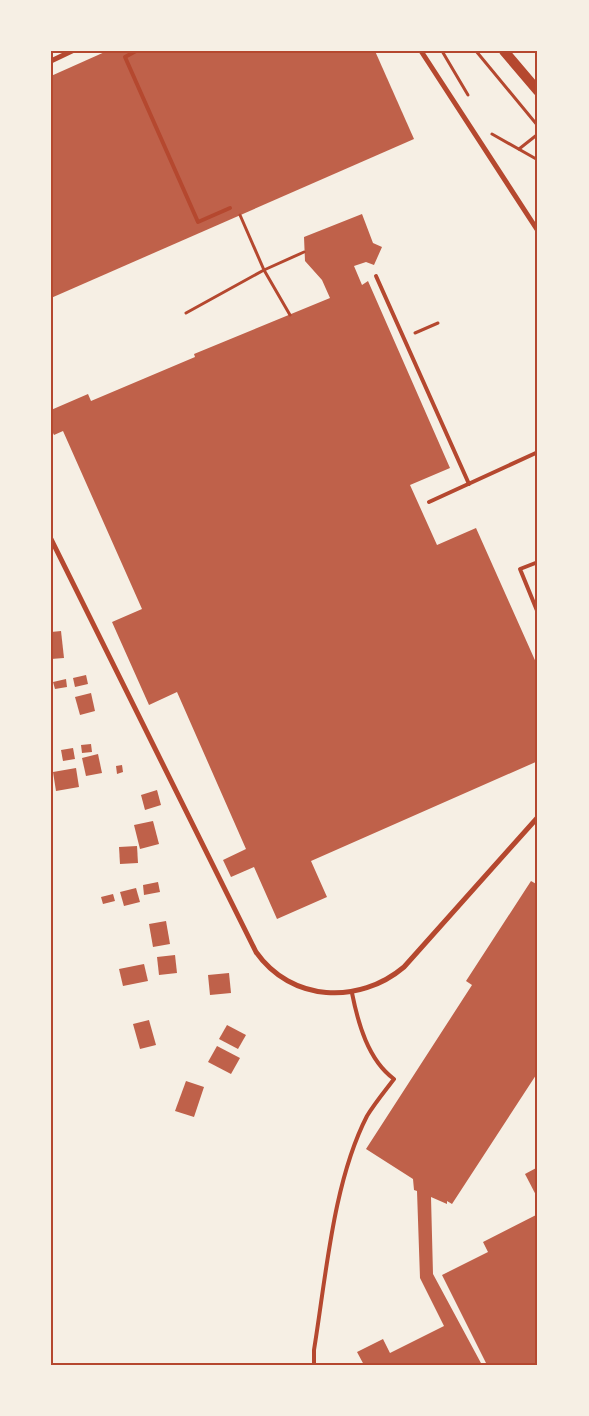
<svg xmlns="http://www.w3.org/2000/svg" width="589" height="1416" font-family="Raleway,sans-serif">
<style>
.building{fill:#bf614a}
.lines{fill:none;stroke-linecap:round;stroke-linejoin:round}
.path{stroke:#b5482f;stroke-width:3}
.service{stroke:#b5482f;stroke-width:4}
.minor{stroke:#b5482f;stroke-width:5}
.secondary{stroke:#b5482f;stroke-width:10}
.neatline{fill:none;stroke:#b5482f;stroke-width:2}
</style>
<rect width="100%" height="100%" fill="#f6efe4"/>
<!-- building -->
<g class="building">
<path d="M107,51h268l39,88 -363,159v-222z"/>
<path d="M362,214l11,29 9,4 -8,18 -8,-3 -12,4 8,19 6,-4 82,187 -40,17 27,60 39,-17 62,139v94l-227,100 16,36 -50,22 -23,-52 -23,10 -8,-17 23,-11 -69,-157 -28,13 -37,-83 30,-13 -79,-178 -9,4 -3,-6v-19l37,-16 3,7 104,-44 -1,-3 136,-56 -8,-18 -17,-19 -1,-24z"/>
<path d="M61,631l3,27 -13,1v-27z"/>
<path d="M86,675l2,9 -13,3 -2,-9z"/>
<path d="M66,679l1,8 -12,2 -2,-7z"/>
<path d="M91,693l4,18 -15,4 -5,-18z"/>
<path d="M91,744l1,8 -10,1 -1,-8z"/>
<path d="M73,748l2,11 -12,2 -2,-11z"/>
<path d="M98,754l4,19 -16,3 -4,-18z"/>
<path d="M122,765l1,7 -6,2 -1,-8z"/>
<path d="M76,768l3,19 -23,4 -3,-19z"/>
<path d="M157,790l4,15 -16,5 -4,-15z"/>
<path d="M153,821l6,23 -19,5 -6,-24z"/>
<path d="M137,846l1,17 -18,1 -1,-17z"/>
<path d="M531,881l7,4v187l-86,132 -5,-3v3l-16,-7 2,77 49,91h-118l-7,-13 26,-13 7,14 54,-27 -24,-48 -3,-87 -3,-1 -1,-11 -47,-30 106,-164 -6,-4z"/>
<path d="M158,882l2,10 -16,3 -1,-10z"/>
<path d="M136,888l4,14 -16,4 -4,-14z"/>
<path d="M113,894l2,7 -12,3 -2,-7z"/>
<path d="M166,921l4,23 -17,3 -4,-23z"/>
<path d="M175,955l2,18 -18,2 -2,-18z"/>
<path d="M144,964l4,17 -25,5 -4,-17z"/>
<path d="M229,973l2,20 -21,2 -2,-20z"/>
<path d="M149,1020l7,25 -16,4 -7,-25z"/>
<path d="M227,1025l19,10 -8,14 -19,-10z"/>
<path d="M217,1046l23,12 -9,16 -23,-12z"/>
<path d="M186,1081l18,6 -10,30 -19,-6z"/>
<path d="M538,1167v32l-13,-25z"/>
<path d="M538,1214v151h-51l-45,-90 46,-23 -5,-10z"/>
</g>
<g class="lines">
<!-- path -->
<g class="path">
<path d="M442,51l26,44"/>
<path d="M476,51l62,75"/>
<path d="M492,134l46,26"/>
<path d="M519,149l19,-15"/>
<path d="M240,215l24,55 40,-18"/>
<path d="M186,313l78,-43 26,45"/>
<path d="M415,333l23,-10"/>
</g>
<!-- service -->
<g class="service">
<path d="M136,51l-11,6 73,165 32,-14"/>
<path d="M376,276l93,208"/>
<path d="M429,502l109,-50"/>
<path d="M538,562l-18,7 18,44"/>
<path d="M314,1365v-15c12,-73 19,-168 53,-234 8,-13 18,-25 27,-37 -26,-19 -36,-56 -42,-86"/>
</g>
<!-- minor -->
<g class="minor">
<path d="M421,51l117,180"/>
<path d="M51,61l21,-10"/>
<path d="M51,539l205,413c35,50 103,53 148,15l134,-150"/>
</g>
<!-- secondary -->
<path class="secondary" d="M504,51l34,40"/>
</g>
<!-- border -->
<rect width="589" height="1416" fill="none" stroke="#f6efe4" stroke-width="105"/>
<rect x="52" y="52" width="484" height="1312" class="neatline"/>
</svg>
